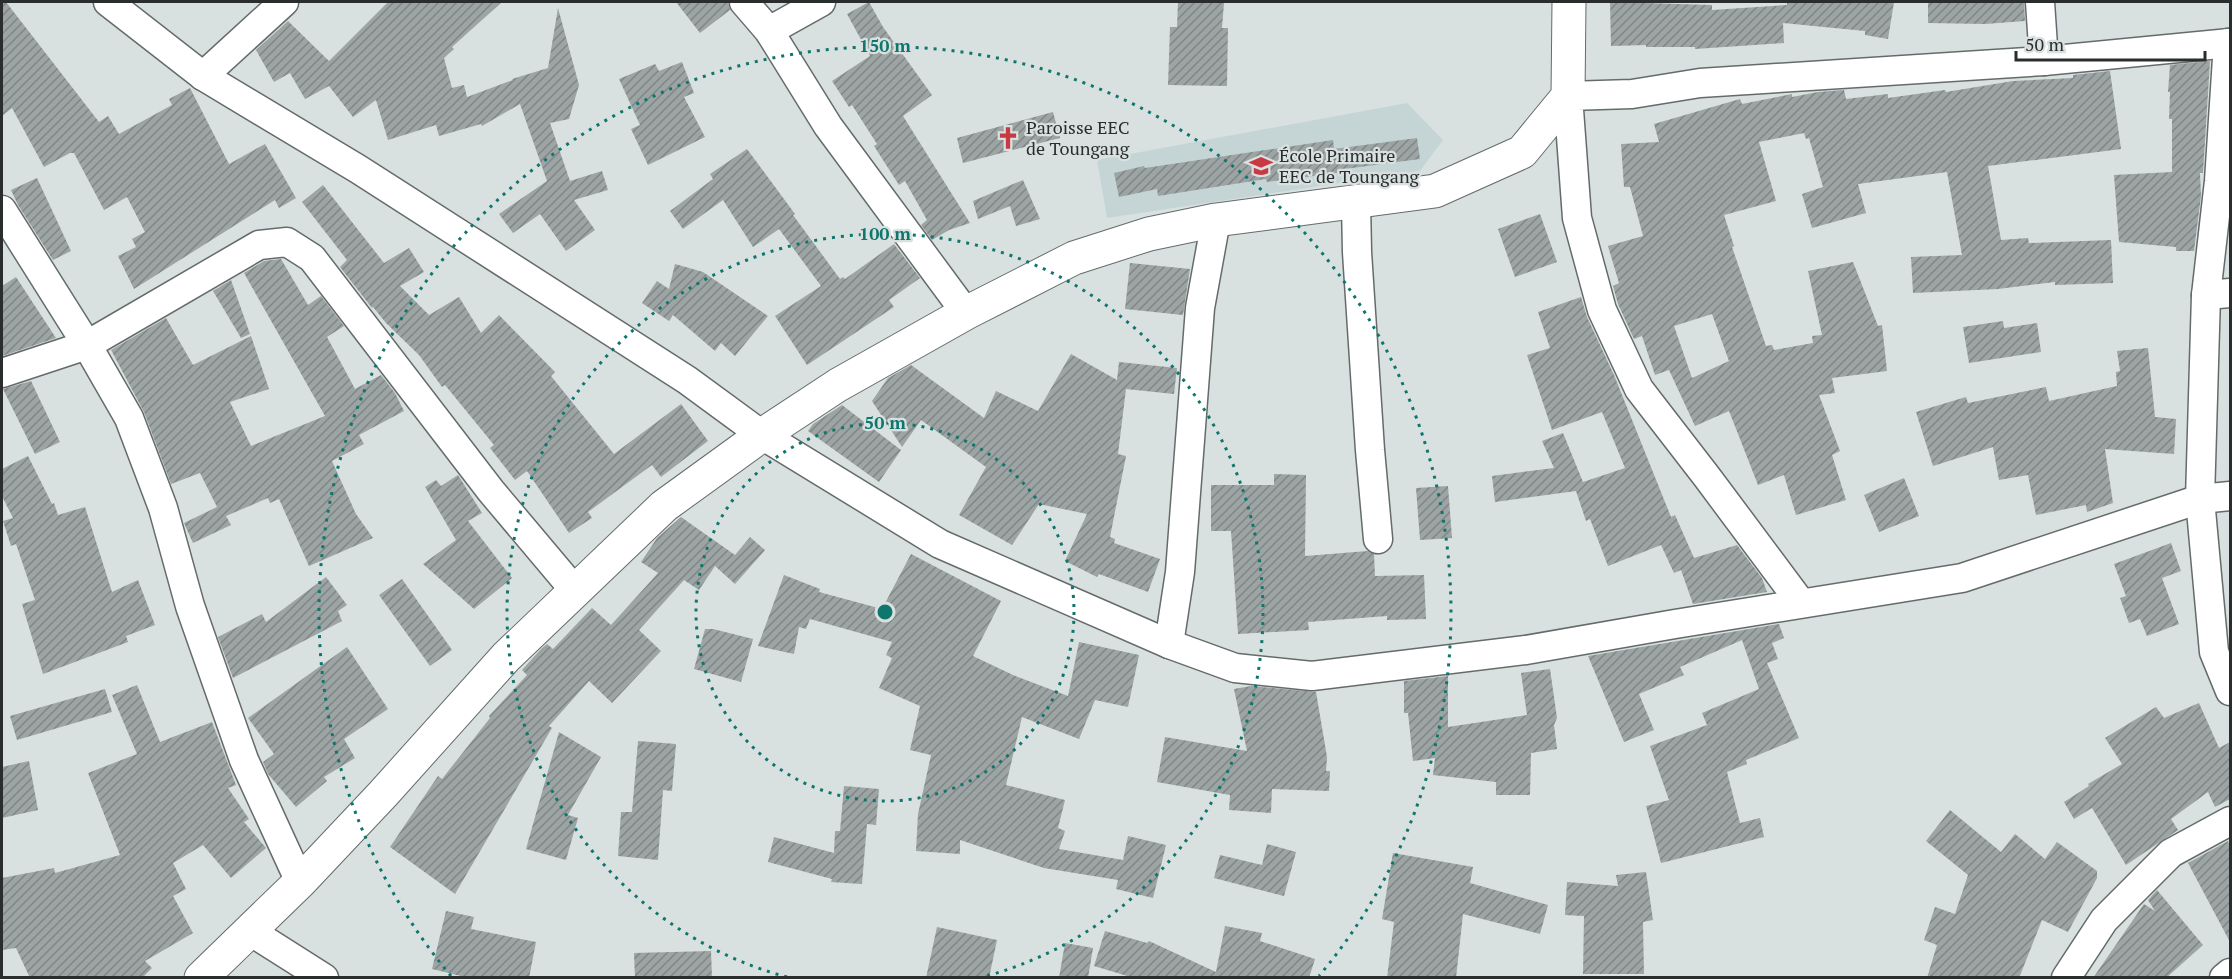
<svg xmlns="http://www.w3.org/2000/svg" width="2232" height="979" font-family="'PT Serif',serif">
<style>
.built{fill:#c5d5d6}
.building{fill:url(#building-hatch);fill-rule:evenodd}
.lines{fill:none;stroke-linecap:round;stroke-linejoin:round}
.street-casing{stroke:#656b6b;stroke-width:31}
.secondary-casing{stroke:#656b6b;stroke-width:35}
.street{stroke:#fff;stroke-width:28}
.secondary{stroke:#fff;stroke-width:33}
.ring{fill:none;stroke:#0f766e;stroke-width:3;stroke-dasharray:3 6}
.labels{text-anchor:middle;stroke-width:4.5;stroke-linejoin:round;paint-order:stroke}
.poi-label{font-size:18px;fill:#2a2d2d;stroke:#d9e0e0;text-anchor:start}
.centre{fill:#0f766e;stroke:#d9e0e0;stroke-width:3}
.ring-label{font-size:18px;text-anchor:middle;font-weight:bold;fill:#0f766e;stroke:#d9e0e0;stroke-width:4.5;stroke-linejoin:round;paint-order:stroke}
</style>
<defs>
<pattern id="building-hatch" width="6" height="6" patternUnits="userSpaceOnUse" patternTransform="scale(1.5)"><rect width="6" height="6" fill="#9da4a4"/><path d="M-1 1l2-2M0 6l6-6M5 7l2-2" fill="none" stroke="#808686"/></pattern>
</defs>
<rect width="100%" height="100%" fill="#d9e0e0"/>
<!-- built -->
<path class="built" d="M1407,103l36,37 -23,31 -313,47 -10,-58z"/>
<!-- building -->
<g class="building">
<path d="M2,2h4l93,120 9,-6 11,18 53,-29 -3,-6 21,-11 39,76 36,-20 31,54 -17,10 -4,-8 -141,89 -16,-33 18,-9 -4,-8 13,-7 -18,-35 -23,13 -30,-57h-4l-26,14 -32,-59 -10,8z"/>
<path d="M388,2h114l-50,45 2,2 -10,9 8,30 12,-3 3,12 46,-17 -1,-1 36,-11 10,-60 21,77 -10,34 -19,4 20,58 32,-10 6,19 -34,10 21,30 -29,21 -26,-37 -27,19 -14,-19 48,-33 -27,-77 -38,22 -1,-2 -42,12 -3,-11 -48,15 -12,-40 -23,17 -24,-31 -24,13 -15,-26 -16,9 -18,-32 32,-29 41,40z"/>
<path d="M676,2h52l2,8 -30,23z"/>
<path d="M869,2l14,25 49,68 -29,21 67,107 -21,7 -17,10 -11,-15 6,-5 -22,-39 -6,4 -25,-39 3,-2 -25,-39 -3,2 -17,-26 38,-25 -23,-42z"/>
<path d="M1178,2l46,1 -2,25h6l-1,58 -59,-1 2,-58h7z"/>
<path d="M1610,2l102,3v5l75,-5v-3h107l-6,37 -23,-4v-4l-82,-8 1,20 -89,6v-2h-49v-2l-35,1z"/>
<path d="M1928,2h96l1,19 -40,3 -57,-1z"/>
<path d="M2210,61l-7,112h-3l1,23 -7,55h-18v-4l-57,-5 -5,-67 58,-3v-53h-3l1,-27h-2l2,-27z"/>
<path d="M682,62l12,31 -10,4 21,40 -57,28 -17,-36 9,-4 -21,-46 36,-15 4,7z"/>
<path d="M2110,71l11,78 -133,17 13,74 27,-2 1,5 82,-3 2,43 -58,2v-3l-57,7 -85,4 -2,-36 51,-2 -15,-83 -89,12 8,29 -54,15 -10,-34 21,-7 -14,-49 -3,1 -2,-6 -45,9 17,59 -52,14 10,31 -2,1 34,99 6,-1 2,5 39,-7 -1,-7 10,-1 -14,-64 45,-9 25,64 4,-1 5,46 -55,7 3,15 -16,2 21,56 -8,4 14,45 -50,15 -12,-40 -26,10 -29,-74 -34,15 -26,-56 -14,5 -13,-39 -8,3 -16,-35 -5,-18 6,-3 -11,-37 35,-10 -13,-49h-6l-3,-43 38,-2 -5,-18 86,-25 2,5 50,-10v3l26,-5 26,-2 2,9 42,-5v4l57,-8 1,2 67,-11 60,-3v-3zM1712,314l17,47 -37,17 -18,-52z"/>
<path d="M1053,112l7,26 -97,25 -6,-25z"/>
<path d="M1417,138l3,21 -83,11v3l-70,9 -1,-3 -108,17 -1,-7 -38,8 -5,-24 30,-7 1,2 188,-28 1,9z"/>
<path d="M747,149l48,65 -2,1 47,64 3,-2 2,2 49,-35 26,34 -31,22 5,7 -87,58 -32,-49 46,-30 -42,-57 -26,18 -30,-47 -40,29 -13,-18 43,-32 -3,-5z"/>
<path d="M37,178l34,73 -18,9 -35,-55 -7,-15z"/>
<path d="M1023,180l17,39 -24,7 -6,-20 -32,13 -5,-18z"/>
<path d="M323,185l61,78 25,-15 15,24 -24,14 29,29 30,-18 22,36 18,-18 56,57 -4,4 63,78 67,-50 27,37 -47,36 -9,-12 -64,47 4,6 -23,15 -42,-62 -12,9 -25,-32 4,-3 -49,-60 -3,2 -23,-32 -33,-32 -13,-16 -1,1 -32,-41 7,-7 -45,-58z"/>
<path d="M1540,214l17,48 -42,15 -17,-48z"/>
<path d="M281,259l27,46 13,-9 23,30 -17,11 28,52 26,-14 14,18 9,18 -45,24 5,9 -32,17 24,53 17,24 -64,28 -30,-67 -9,4 -2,-5 -42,18 5,9 -38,18 -9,-20 33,-16 -17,-34 -29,11 -27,-72 -33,-62 55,-32 27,47 58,-29 18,53 -39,13 21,44 74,-30 -81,-143 20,-12z"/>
<path d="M1130,263l60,6 -7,46 -58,-6z"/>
<path d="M675,264l28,8 65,44 -33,40 -14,-13 -6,8 -42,-36 -4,6 -27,-18 15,-22 12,8z"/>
<path d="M16,277l40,61 -54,18v-70z"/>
<path d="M231,280l19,54 -9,4 -28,-47z"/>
<path d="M1581,297l6,20 27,58 57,142 4,-2 19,43 43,-13 25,33 5,14 -74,12 -12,-34 -7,3 -13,-28 -53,21 -18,-47 -4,2 -10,-30 -81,11 -3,-26 62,-8 -12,-27 21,-8 20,49 42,-14 -23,-56 -50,18 -25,-75 23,-7 -12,-36z"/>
<path d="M2003,321l1,7 33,-5 4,29 -72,11 -6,-36z"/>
<path d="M2148,348l7,69 21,2 -2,35 -69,-5 8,54 -26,9 -1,-7 -50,10 -8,-40 -29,5 -6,-33 -60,19 -17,-54 50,-15 2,6 78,-16 3,14 68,-15 -1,-14 4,-1 -3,-20z"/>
<path d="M1071,354l46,26 2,-18 58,6 -3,26 -48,-5 -8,65 8,2 -16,81 5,2 -1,4 46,16 -12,33 -49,-18 -2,3 -32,-16 22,-47 -48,-10 -27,41 -53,-30 27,-48 -65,-47 -19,27 -30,-46 16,-23 23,-13 73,53 12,-27 42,20z"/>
<path d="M31,381l29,61 -25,12 -32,-65z"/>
<path d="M842,405l59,45 -22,32 -71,-51 5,-7z"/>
<path d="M28,456l24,48 2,-1 4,12 27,-8 27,85 26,-12 17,45 -29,11 2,6 -85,32 -21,-70 13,-4 -19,-56 -5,2 -8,-25 10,-3 -11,-22v-27z"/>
<path d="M1274,474l32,1 -1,81 63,-5 6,3 1,22 49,-1 2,44 -39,1v-4l-79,6 1,8 -71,4 -7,-103h-20v-46h63z"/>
<path d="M458,475l24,38 -14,8 44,57 -38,31 -51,-45 33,-24 -31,-53 11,-7 5,6z"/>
<path d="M1904,478l15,38 -40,16 -15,-37z"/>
<path d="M1448,486l4,52 -32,2 -4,-52z"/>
<path d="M681,517l54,38 15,-18 15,13 -30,34 -20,-18 -16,24 -15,-10 -45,50 22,21 -49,52 -23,-22 -40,45 3,2 -97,166 -65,-47 48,-71 4,3 48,-61 -1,-2 38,-41 -5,-5 19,-21 6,-5 6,5 39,-41 19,17 47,-52 -17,-11 16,-24z"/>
<path d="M2171,543l10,28 -19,7 17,46 -32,12 -7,-17 -11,4 -9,-25 6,-2 -12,-32z"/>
<path d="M911,554l90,47 -28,55 40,19 55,21 11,-54 60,13 -11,52 -33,-7 -16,39 -57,-22 -16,68 59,15 -7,28 7,3 -6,18 64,11 5,-24 38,9 -13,53 -37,-9 2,-9 -74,-12 -84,-28v14l-44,-3 2,-37 13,-59 -21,-5 10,-44 -41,-18 13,-30 -6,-3 6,-13 -82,-23 -4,10 -7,-2 -5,27 -36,-8 26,-71 36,14 -1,3 63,17z"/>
<path d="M326,577l21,28 -9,6 4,10 -109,57 -15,-41 44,-23 4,8z"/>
<path d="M402,579l50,71 -22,16 -51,-71z"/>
<path d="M1779,624l5,14 -12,5 6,16 -11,4 32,75 -53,22 1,4 -20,8 13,51 20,-5 4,19 -103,26 -15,-57 23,-6 -19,-54 57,-21 -5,-12 57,-24 -17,-49 -62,27 4,8 -45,19 15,36 -30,12 -36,-86z"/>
<path d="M705,629h8l40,10 -12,43 -47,-13z"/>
<path d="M347,647l41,62 -44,30 11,19 -31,19 3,4 -31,26 -28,-33 -5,-12 11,-8 -26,-36z"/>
<path d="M1550,669l7,49 -3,7 3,24 -26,4 -1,42h-34v-13l-63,-7 2,-17 -22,3 -5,-48h-4v-32l44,-5v51l79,-12 -6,-42z"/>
<path d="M137,685l23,57 52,-20 24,63 -8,3 21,31 -5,3 22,26 -35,30 -28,-33 -30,18 13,26 -13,7 20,37 -48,28 7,7 -10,10h-112l-14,-30 -14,2v-72l52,-10 1,5 65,-18 -32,-82 49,-19 -25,-59z"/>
<path d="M1251,686l65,6 11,65 -1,14h4l-1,20 -57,-2 -1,24 -42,-3 1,-15 -73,-13 8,-45 82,14 -13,-62z"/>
<path d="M105,689l7,23 -95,28 -7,-24z"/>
<path d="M2199,703l20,45 11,-6v57l-15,8 -7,-15 -37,27 7,11 -52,35 -34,-57 -18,11 -10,-17 25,-16 -1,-2 34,-20 -17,-26 51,-31 8,11z"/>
<path d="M559,732l42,25 -33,58 10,3 -12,42 -40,-11z"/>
<path d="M638,741l38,3 -4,47 -9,-1 -5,70 -40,-4 3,-44h11z"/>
<path d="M29,761l9,49 -36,8v-51z"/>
<path d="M844,786l35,3 -3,36 -9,-1 -5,60 -31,-2 1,-3 -64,-17 6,-25 60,16 1,-22h5z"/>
<path d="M1950,810l51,42 14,-18 30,25 12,-17 40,29v7l-29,54 -26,-12 -23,58h-92l10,-33 -13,-5 11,-33 20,7 13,-39 -42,-34z"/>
<path d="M2228,841l2,5v96l-42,-79z"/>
<path d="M1267,844l29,8 -12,44 -70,-18 6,-23 42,10z"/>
<path d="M1393,853l80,14 -3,16 78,22 -8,29 -77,-20 -7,64h-69l7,-56 -12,-3z"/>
<path d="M1646,872l7,48 -10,2 1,52h-61l1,-58 -19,-1 2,-33 51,4 -2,-11z"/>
<path d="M2157,890l46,55 -37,33h-73l51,-74 11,7 -7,-11z"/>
<path d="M446,911l28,6 -3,12 65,13 -7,36h-60l-37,-9z"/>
<path d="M1225,926l37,7 -2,8 55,18 -6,19h-175l-40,-12 11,-35 42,12 2,-2 67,31z"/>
<path d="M937,927l60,13 -8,38h-63z"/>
<path d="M1065,943l28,5 -5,30h-29z"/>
<path d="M711,951l1,27h-77l-1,-25z"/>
</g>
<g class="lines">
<!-- street casing -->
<g class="street-casing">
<g id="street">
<path d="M108,2l95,74 155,93 329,211 75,55 178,109 229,100 66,24 77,8 214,-26 149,-26 287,-46 238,-79 30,-3"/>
<path d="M744,2l25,29 59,95 138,187"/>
<path d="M2040,2l4,59"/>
<path d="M769,31l52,-29"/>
<path d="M2228,43l-9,138 -13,114 -6,204 14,153 16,39"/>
<path d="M203,76l81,-74"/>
<path d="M1356,203l1,49 13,198 8,89"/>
<path d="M2,210l85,135 42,73 34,90 27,98 54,154 56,122"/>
<path d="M2206,295l24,-2"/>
<path d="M2,373l85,-28 172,-100 28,-3 25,16 179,233 85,101"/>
<path d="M1801,603l-94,-126 -68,-88 -37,-79 -25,-92 -9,-122 64,-2 68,-11 344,-22 186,-18"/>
<path d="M1169,644l11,-72 20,-264 16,-88"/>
<path d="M250,931l74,47"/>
<path d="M2066,978l38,-58 67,-67 59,-32"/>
<path d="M2224,978l6,-5"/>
</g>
</g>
<!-- secondary casing -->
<g class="secondary-casing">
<path id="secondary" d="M201,978l99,-96 83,-88 123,-137 158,-151 98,-71 76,-50 128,-72 108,-55 75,-24 67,-14 219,-29 87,-39 46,-56 1,-94"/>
</g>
<!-- street -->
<use href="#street" class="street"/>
<!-- secondary -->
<use href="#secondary" class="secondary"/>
</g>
<!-- distance rings -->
<g class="ring">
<circle cx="885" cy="612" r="189"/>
<path d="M787 977A378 378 0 1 1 983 977"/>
<path d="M451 976A566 566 0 1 1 1319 976"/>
</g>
<!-- icons -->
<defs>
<g id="church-bare" transform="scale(1.8)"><path d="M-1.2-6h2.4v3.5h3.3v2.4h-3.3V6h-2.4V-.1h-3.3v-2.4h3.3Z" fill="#c83942" stroke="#d9e0e0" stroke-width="2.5" paint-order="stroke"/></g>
<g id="school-bare" transform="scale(1.8)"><path d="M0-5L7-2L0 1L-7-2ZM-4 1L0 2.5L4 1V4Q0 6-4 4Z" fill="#c83942" stroke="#d9e0e0" stroke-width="2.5" paint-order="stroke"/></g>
</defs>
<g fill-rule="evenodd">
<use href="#church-bare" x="1008" y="138"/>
<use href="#school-bare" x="1261" y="166"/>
</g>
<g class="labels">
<!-- poi labels -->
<g class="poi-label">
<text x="1026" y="134">Paroisse EEC<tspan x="1026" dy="21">de Toungang</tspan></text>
<text x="1279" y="162">École Primaire<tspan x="1279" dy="21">EEC de Toungang</tspan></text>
</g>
</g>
<circle cx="885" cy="612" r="9" class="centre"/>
<g class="ring-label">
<text x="885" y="52">150 m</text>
<text x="885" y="240">100 m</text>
<text x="885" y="429">50 m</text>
</g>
<!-- border -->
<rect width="2232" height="979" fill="none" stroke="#2a2d2d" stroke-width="6"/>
<!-- scale -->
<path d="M2016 51v9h189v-9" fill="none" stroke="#2a2d2d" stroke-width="3"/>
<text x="2025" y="51" font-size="18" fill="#2a2d2d" stroke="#d9e0e0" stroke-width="4.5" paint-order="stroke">50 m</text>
</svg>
